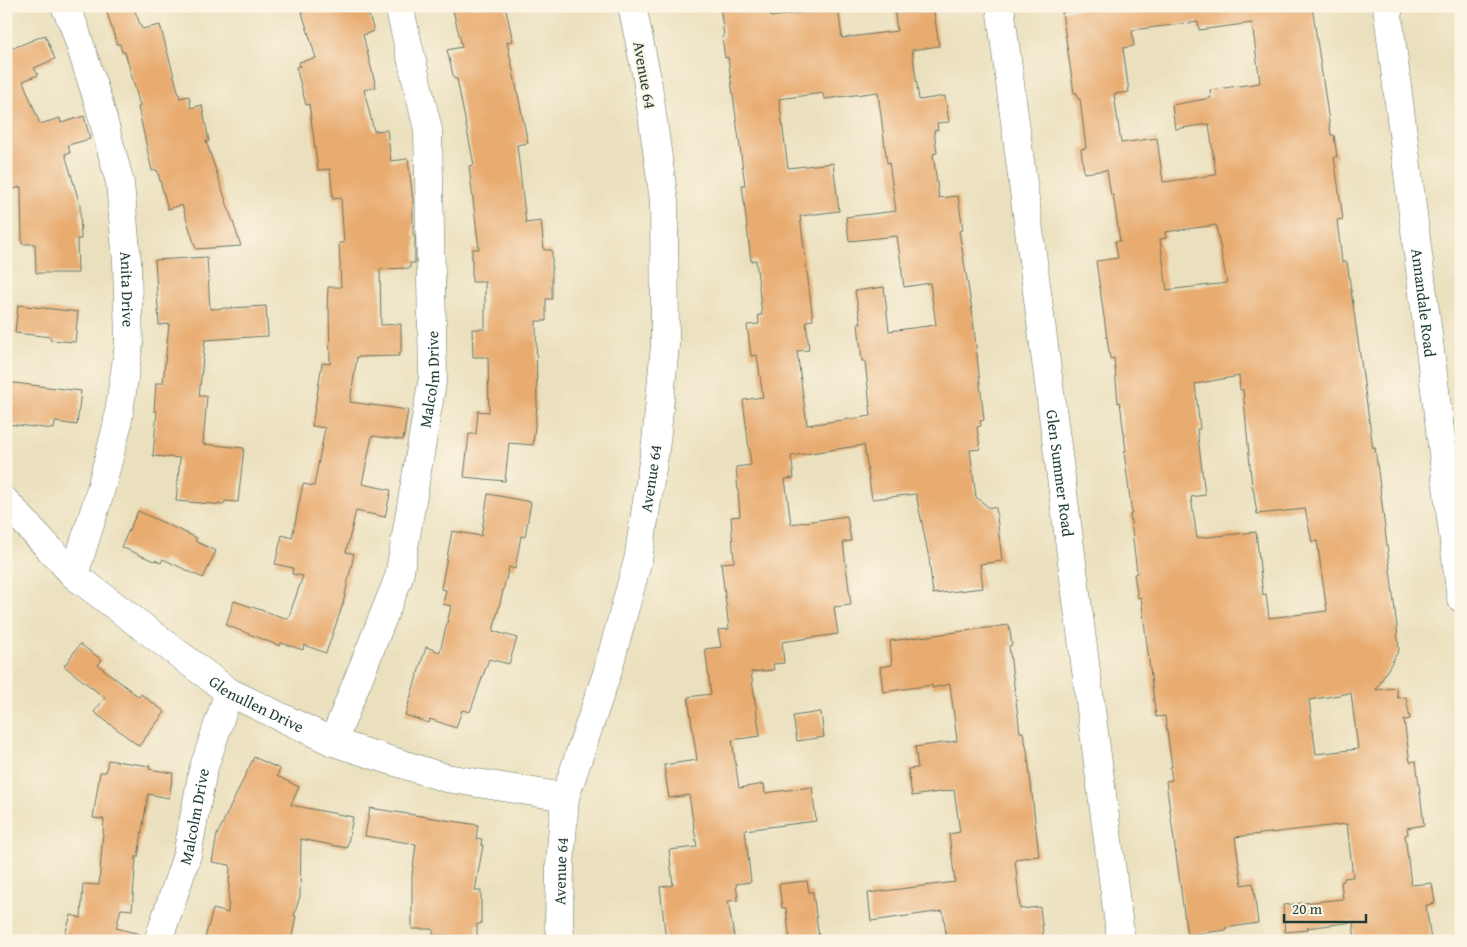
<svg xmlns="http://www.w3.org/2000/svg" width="1467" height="947" font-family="'Gentium Book Plus',serif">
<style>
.building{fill:#e8ab70;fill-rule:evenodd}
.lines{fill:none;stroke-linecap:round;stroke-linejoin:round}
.minor-casing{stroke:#667664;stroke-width:29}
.tertiary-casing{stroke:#667664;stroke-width:29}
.minor{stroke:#fff;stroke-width:28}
.tertiary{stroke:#fff;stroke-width:28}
.labels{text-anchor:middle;stroke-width:4;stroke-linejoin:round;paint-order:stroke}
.street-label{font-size:16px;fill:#1f3d34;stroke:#fcf5e5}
</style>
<rect width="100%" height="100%" fill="#fcf5e5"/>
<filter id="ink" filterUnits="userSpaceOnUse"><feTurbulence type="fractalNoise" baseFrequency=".02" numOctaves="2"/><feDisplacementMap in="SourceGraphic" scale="10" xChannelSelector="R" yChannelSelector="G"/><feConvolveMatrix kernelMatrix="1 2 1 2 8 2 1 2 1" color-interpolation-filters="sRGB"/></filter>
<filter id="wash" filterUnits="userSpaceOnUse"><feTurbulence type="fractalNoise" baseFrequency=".0096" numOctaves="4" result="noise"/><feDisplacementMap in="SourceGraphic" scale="20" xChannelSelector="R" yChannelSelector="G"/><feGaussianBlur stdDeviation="1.12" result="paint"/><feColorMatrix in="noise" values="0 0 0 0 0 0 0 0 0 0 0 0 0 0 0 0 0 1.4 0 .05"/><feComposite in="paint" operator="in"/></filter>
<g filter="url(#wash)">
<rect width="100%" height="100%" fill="#ebe0be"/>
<g id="blocks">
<!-- building -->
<g class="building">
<path d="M105,6h28l9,23 18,-4 20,73 9,-2 2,12 11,-3 7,36h-3l35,105 -45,3 -14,-44 -14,4 -11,-39 -5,1 -14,-64 2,-1 -15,-54h-3l-2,-8h-3z"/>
<path d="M300,6h66l8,25 -11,4 13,52 -12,3 10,41 13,-1 4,31 17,-2 5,41v36h2v27h-5v5l-30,1 1,56 20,-1v29h-2v3l-42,1 -7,45 58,8 -5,30 -31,-4 -10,48 29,6 -6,27 -29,-6 -10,41 8,2 -11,50 -17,49 -22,-8 -1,5 -22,-7 -1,3 -54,-21 8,-24 54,18 15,-43 -11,-2 1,-6 -18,-4 7,-29 10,3 11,-54 11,2 11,-58 -13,-2 10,-63 8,1 -1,-56h-2l1,-21h13l-2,-44h5l-3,-45 -8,1 -3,-30 -12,1 -9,-66 -3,1 -10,-38 4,-1 -1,-4 17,-4z"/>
<path d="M452,6h53l8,35 -6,1 21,101 -11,2 9,78 15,-2 3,29h8v49h-6v22h-10l1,85 -4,39 -24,-2 -4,38 -41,-4 5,-43h7l2,-23 11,1 -1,-55h-15l-1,-28h13v-47h-13v-33h7l-10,-83 5,-1 -17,-86h-3l-7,-29 15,-3z"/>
<path d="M720,6h49l2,11 67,-10 4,31 55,-7 -3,-25h39l6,40 -27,4 7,50 26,-4 4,26 -12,1 1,7h-4l3,23 -4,1 6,44 19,-2 5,34 -4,1 13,79 12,110 -4,1 1,5 -4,1 3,22 -10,1 6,47 12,10 8,1 6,53 -22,3 3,24 -50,6 -4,-36 -13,-64 -44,5 -8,-54 -73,11 3,22 -9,1 6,45 56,-8 4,25 -8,1 8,63 -17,2 4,27 -56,8 2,21 -11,1 1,6 -23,2 9,64 -28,4 7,48 25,-4 1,9 47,-6 4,34 -71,9 6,52 -15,2 2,16 -10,1 7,40h-69l-6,-54 13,-2 -4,-35 28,-3 -8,-52 -20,3 -5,-33 33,-5 -9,-63 23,-3 -6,-45 16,-2 -3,-17 11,-1 -8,-66 13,-1 -3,-45 9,-1 -4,-49 15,-2 -8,-65 20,-3 -6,-42 -6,1 -4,-31 12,-1 -1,-9h4l-6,-55 -5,1 -9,-76h3l-15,-113 -2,-15 -3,1 -3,-21 2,-1zM878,92l9,71 2,-1 7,49 -50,6 3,24 48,-5 7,51 26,-4 6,42 -47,6 -5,-44 -29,4 6,33h-3l4,37h3l6,55 -64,9 -10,-74 12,-1 -3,-29 7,-1 -13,-104 39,-5 -6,-48 -45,5 -9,-69 44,-6 1,6z"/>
<path d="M1097,6h215l19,129h3l3,22h-3l9,62 -6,1 5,42h5l26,186 2,-1 22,180 2,23 -23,40 20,-2 2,10 8,-1 4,22 -6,1 6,42 6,-1 8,64 -17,3 1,6 -3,1 6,50 21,-2 3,20 -9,2 5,36h-76l-2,-19 -46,6 1,2 -23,2 -2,-27 60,-6 -2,-17 3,-1v-3l9,-1 -6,-53 -112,13 7,48 11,-2 5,40 -33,5 1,2 -39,5 -21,-154 6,-1 -2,-13h2l-7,-51 -9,1 -15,-120 -3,1 -4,-24 3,-1 -7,-59h2l-8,-62 2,-1 -6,-49 -2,1 -4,-45 -4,1 -14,-98 22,-3 -3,-17h5l-7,-46h-2l-4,-25 -23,3 -3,-24 5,-1 -6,-49h-2l-1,-6h-3l-12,-81zM1198,22l1,8 53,-7 8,60 -50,7 1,8 -39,7 3,24 34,-5 7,51 -53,7 -6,-44 -36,5 -7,-49 15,-2 -6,-44 11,-2 -2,-16zM1216,225l11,58 -60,7 -7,-51 6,-1 -1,-6zM1239,376l1,14h3l9,97h1l4,27 48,-5 7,33 5,-1 10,70 -58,7 -3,-24 -3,1 -7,-63 -59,6 -6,-41 14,-2 -8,-66h3l-5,-45zM1351,693l7,56 -42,5 -7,-54z"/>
<path d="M45,35l10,24 -21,9 4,7 -15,6 17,43 20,-6 1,5 23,-7 6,23 -22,6 2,8 -5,1 15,51 1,34h-4l1,34h-42l-1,-29h-13l-1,-57 -15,4v-150h2l3,8z"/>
<path d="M207,257l3,52 56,-3 2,30 -63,4 -6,56h8l-4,48 41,4 -6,54 -13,-1 -1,4 -48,-4 4,-43 -27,-2 4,-45h-3l2,-28h7l6,-59 -10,1 -4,-65z"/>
<path d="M18,305l60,7 -3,30 -25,-2 1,-3 -36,-4z"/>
<path d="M6,382l75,9 -4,34 -22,-3 -1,7 -48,-5z"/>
<path d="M488,494l43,8 -6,35 -4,-1 -6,33 -6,-2 -16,64 24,7 -8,26 -20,-5 -19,53 -8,-2 -6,18 -26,-9 -1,4 -24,-8 21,-68 14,5 11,-46 -8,-2 3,-14 -5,-1 11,-58 29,5z"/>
<path d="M138,511l59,27 -2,3 21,10 -13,27 -40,-19 -2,4 -6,-3 -1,1 -33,-14z"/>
<path d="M1009,625l3,20 -3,1 11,86h3l4,18 12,106 -24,3 5,50 20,-2 4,34h-97l-4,-30 -72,10 -3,-28 87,-11 -6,-48 11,-2 -6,-42 -42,6 -4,-27 10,-1 -3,-21 42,-6 -7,-57 -18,4v-3l-49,7 -3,-25 12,-2 -2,-24z"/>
<path d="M80,644l22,16 -4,5 41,32 2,-3 24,18 -26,34 -45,-34 11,-14 -41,-32z"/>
<path d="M821,712l3,25 -27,4 -4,-25z"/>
<path d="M254,757l26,12 -3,7 22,11 -8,18 62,12 -6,31 -46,-9 -1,57 -6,20h2l-5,25h-20l-24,-5 -1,5h-42l9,-32 15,4 2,-48 -18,-3 5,-27z"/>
<path d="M108,760l42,6 -1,3 24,4 -4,25 -21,-4 -10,63h-2l-4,53 -11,-1 -5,19 24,6 -1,7h-76l8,-26 10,3 2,-34 16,1 5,-66 -11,-1 7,-46h6z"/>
<path d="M370,808l108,17 -2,13 6,1 -1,6h2l-8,46h6v33h-4v13l-44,-2v-6h-21v-53l4,-32 -51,-8z"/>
<path d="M807,881l2,11h4l6,46 -29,3 -4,-33h-4l-3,-24z"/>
</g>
</g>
</g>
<g filter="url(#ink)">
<use href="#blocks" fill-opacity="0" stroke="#667664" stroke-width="1"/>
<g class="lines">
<!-- minor casing -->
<g class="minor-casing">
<g id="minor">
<path id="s1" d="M65,6l9,20 25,78 21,79 7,79 2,82 -12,82 -18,70 -25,79"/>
<path id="s2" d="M1000,6l121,935"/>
<path id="s3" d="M1387,6l74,592"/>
<path id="s4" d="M6,502l68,73 155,117 104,50 113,36 119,19"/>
<path id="s5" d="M333,742l66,-165 34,-200 -5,-247 -29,-124"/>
<path id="s6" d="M158,941l29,-86 16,-85 26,-78"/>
</g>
</g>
<!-- tertiary casing -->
<g class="tertiary-casing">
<g id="tertiary">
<path id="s7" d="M561,941l-2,-14 1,-62 5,-68 42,-124 31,-113 18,-118 9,-97 -1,-144 -17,-123 -15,-72"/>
</g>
</g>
<!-- minor -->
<use href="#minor" class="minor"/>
<!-- tertiary -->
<use href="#tertiary" class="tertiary"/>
</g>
</g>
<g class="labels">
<!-- street labels -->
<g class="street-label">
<text transform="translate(645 75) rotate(80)" y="6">Avenue 64</text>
<text dy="6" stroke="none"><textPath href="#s1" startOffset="292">Anita Drive</textPath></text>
<text dy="6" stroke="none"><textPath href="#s3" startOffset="299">Annandale Road</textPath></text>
<text dy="6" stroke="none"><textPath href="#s5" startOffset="378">Malcolm Drive</textPath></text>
<text dy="6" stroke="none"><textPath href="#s2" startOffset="471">Glen Summer Road</textPath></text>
<text dy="6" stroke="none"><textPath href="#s7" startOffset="475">Avenue 64</textPath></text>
<text dy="6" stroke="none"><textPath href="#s4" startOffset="324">Glenullen Drive</textPath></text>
<text dy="6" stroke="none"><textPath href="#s6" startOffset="130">Malcolm Drive</textPath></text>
<text dy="6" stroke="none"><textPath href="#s7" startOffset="70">Avenue 64</textPath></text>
</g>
</g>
<!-- margin -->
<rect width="1467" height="947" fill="none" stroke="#fcf5e5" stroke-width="25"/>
<!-- scale -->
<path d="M1284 914v8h82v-8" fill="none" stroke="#1f3d34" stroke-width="2.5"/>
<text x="1292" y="914" font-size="15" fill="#1f3d34" stroke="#fcf5e5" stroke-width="4" paint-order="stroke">20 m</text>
</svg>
